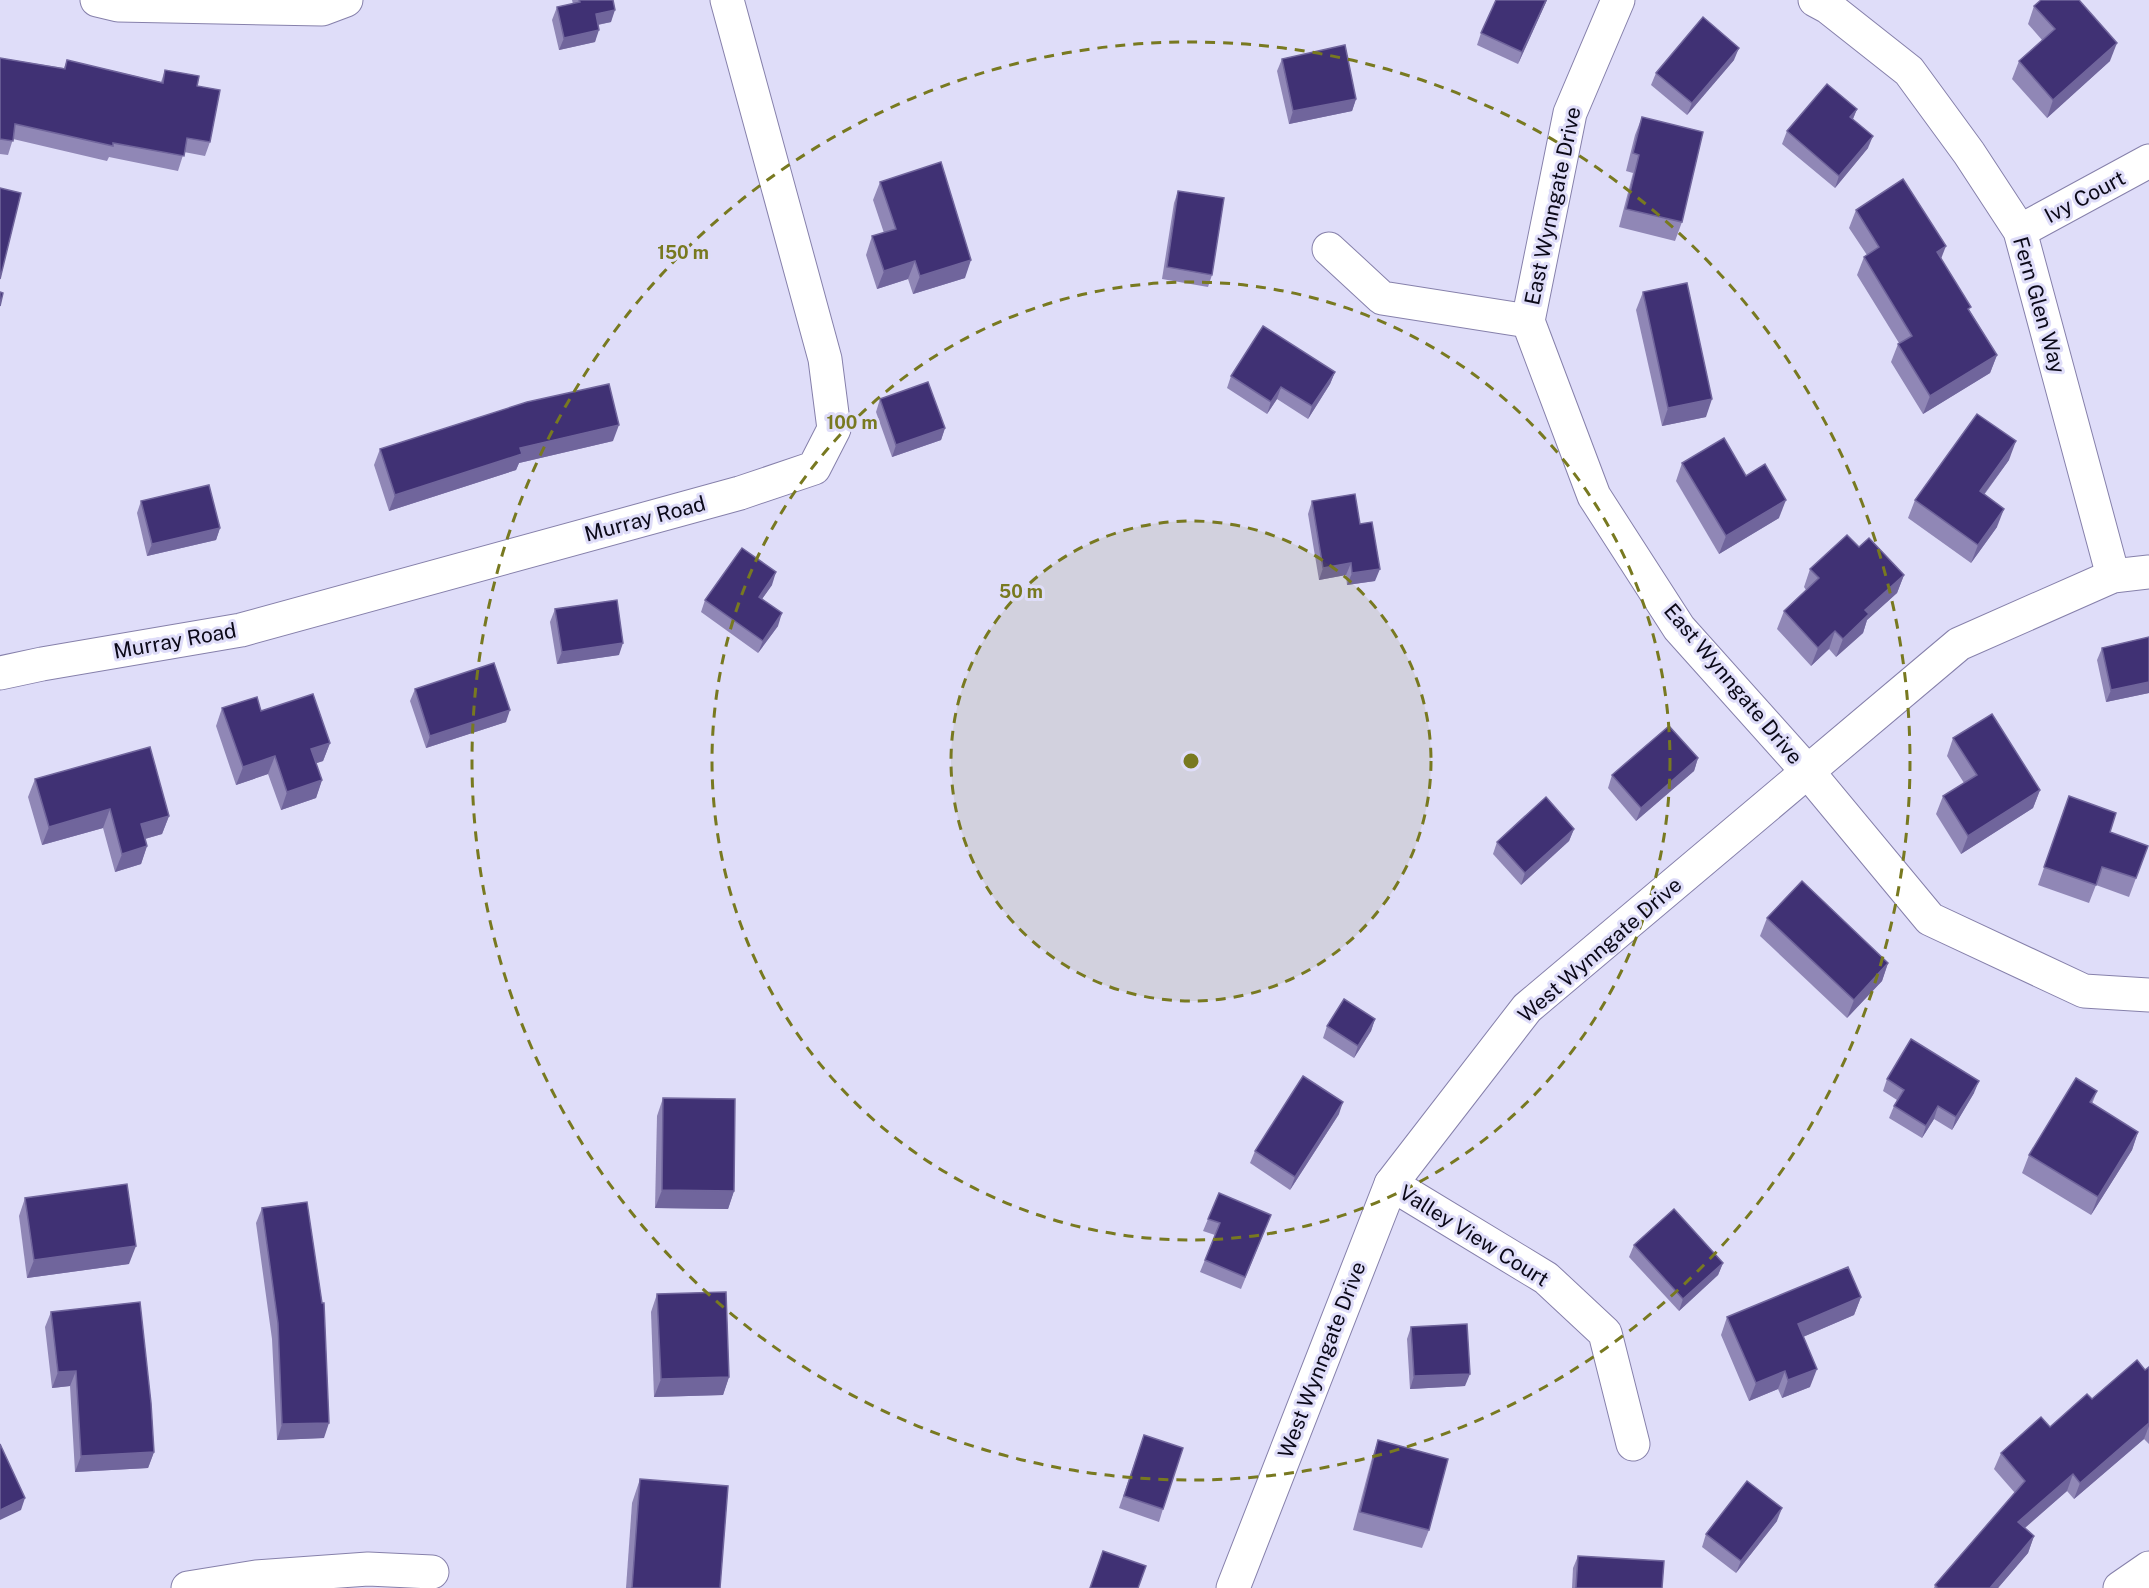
<svg xmlns="http://www.w3.org/2000/svg" width="2149" height="1588" font-family="'Public Sans',sans-serif">
<style>
.lines{fill:none;stroke-linecap:round;stroke-linejoin:round}
.street-casing{stroke:#8680ab;stroke-width:35}
.street{stroke:#fff;stroke-width:33}
.wall{fill:#9087b6}
.shaded-wall{fill:#70659c}
.building{fill:#403174;stroke:#70659c;stroke-width:1.5}
.ring{fill:none;stroke:#787920;stroke-width:3;stroke-dasharray:10 8}
.labels{text-anchor:middle;stroke-width:6;stroke-linejoin:round;paint-order:stroke}
.street-label{font-size:21px;fill:#0b0918;stroke:#dfddf9}
.centre{fill:#787920;stroke:#dfddf9;stroke-width:3}
.ring-label{font-size:18px;text-anchor:middle;font-weight:bold;fill:#787920;stroke:#dfddf9;stroke-width:6;stroke-linejoin:round;paint-order:stroke}
</style>
<rect width="100%" height="100%" fill="#dfddf9"/>
<g class="lines">
<!-- street casing -->
<g class="street-casing">
<g id="street">
<path d="M97,0l21,5 204,4 24,-9"/>
<path d="M1618,0l-48,113 -42,208 66,175 85,132 129,144 122,147 154,72 65,4"/>
<path d="M1815,0l13,7 81,64 60,82 51,78 93,345"/>
<path d="M2020,231l129,-70"/>
<path d="M1329,249l53,49 146,23"/>
<path d="M0,673l42,-9 199,-34 499,-137 74,-25 20,-39 -9,-70 -98,-359"/>
<path d="M1391,1184l155,94 59,55 28,111"/>
<path d="M188,1588l68,-11 112,-8 64,3"/>
<path d="M1233,1588l158,-404 136,-176 432,-364 154,-68 36,-4"/>
<path d="M2120,1588l29,-20"/>
</g>
</g>
<!-- street -->
<use href="#street" class="street"/>
</g>
<!-- wall -->
<g class="wall">
<path d="M572,0h41l-2,22 -13,3 -3,17 -36,8 -7,-30 5,-13 16,-3z"/>
<path d="M1547,0l-29,64 -41,-19 4,-12z"/>
<path d="M2034,6l76,55 -63,57 -35,-39 7,-18 23,-21 -14,-16z"/>
<path d="M0,58l64,10 3,-8 94,22 4,-12 32,16 13,56 -5,14 -21,-4 -6,19 -69,-14 -2,4 -94,-22 -5,16 -8,-1z"/>
<path d="M1282,59l74,40 -4,12 -63,13 -12,-53z"/>
<path d="M1734,60l-47,55 -36,-30 5,-12z"/>
<path d="M1857,109l-4,10 15,29 -33,40 -53,-44 5,-13z"/>
<path d="M1642,117l40,105 -7,19 -56,-14 14,-54 -7,-2 9,-36z"/>
<path d="M880,182l85,96 -52,16 -5,-15 -31,10 -11,-34 6,-19 12,-3 -11,-33z"/>
<path d="M1178,191l34,84 -4,12 -46,-8 12,-76z"/>
<path d="M1856,210l85,49 29,52 27,44 -7,18 -67,41 -32,-52 7,-18 1,-1 -42,-68 7,-18 3,-2 -18,-27z"/>
<path d="M1643,292l63,125 -44,9 -26,-116z"/>
<path d="M1335,372l-5,12 -22,35 -31,-20 -10,15 -40,-26 4,-12z"/>
<path d="M880,399l65,29 -4,12 -49,17 -16,-45z"/>
<path d="M613,441l-94,22 -3,7 -127,41 -15,-46 6,-16z"/>
<path d="M2009,460l-25,35 13,32 -26,36 -63,-45 7,-18z"/>
<path d="M1682,463l64,13 33,42 -60,36 -43,-73z"/>
<path d="M141,501l79,27 -4,12 -69,16 -10,-43z"/>
<path d="M1312,501l48,23 15,57 -28,4 -1,-10 -27,5 -11,-66z"/>
<path d="M1859,547l45,28 -7,18 -30,27 -4,13 -27,24 -7,-8 -18,17 -34,-37 7,-18 22,-21 -2,-3 6,-18z"/>
<path d="M772,585l-10,14 16,27 -20,27 -57,-41 4,-12z"/>
<path d="M555,609l64,46 -62,9 -7,-42z"/>
<path d="M2149,637v56l-43,9 -9,-42 5,-12z"/>
<path d="M415,689l91,33 -80,26 -16,-47z"/>
<path d="M222,708l39,3 69,32 -7,18 -7,2 6,17 -6,18 -35,12 -13,-36 -32,11 -20,-59z"/>
<path d="M1953,738l87,52 -7,18 -72,46 -25,-40 7,-18 21,-13 -17,-27z"/>
<path d="M1698,758l-4,13 -58,50 -28,-33 4,-13z"/>
<path d="M35,779l134,37 -7,18 -17,5 2,7 -6,18 -26,8 -12,-44 -61,17 -14,-48z"/>
<path d="M2069,796l41,36 38,14 -19,51 -33,-12 -7,18 -51,-18z"/>
<path d="M1574,829l-5,12 -48,44 -28,-31 4,-12z"/>
<path d="M1767,918l121,45 -6,18 -35,37 -87,-82z"/>
<path d="M1375,1019l-4,12 -17,27 -31,-20 4,-12z"/>
<path d="M1887,1079l87,14 -22,37 -18,-11 -12,19 -33,-20 5,-12 3,-6 -14,-9z"/>
<path d="M2097,1091l-5,13 46,28 -6,18 -41,65 -69,-42 7,-18z"/>
<path d="M663,1098l71,93 -6,18 -73,-1 2,-92z"/>
<path d="M1339,1114l-49,76 -40,-27 5,-12z"/>
<path d="M25,1198l104,66 -102,14 -8,-62z"/>
<path d="M262,1208l62,230 -47,2 -5,-101 -16,-116z"/>
<path d="M1271,1215l-30,74 -41,-17 15,-37 -12,-4 5,-12z"/>
<path d="M1634,1245l89,18 -5,12 -39,36 -50,-54z"/>
<path d="M657,1294l72,83 -6,18 -69,2 -3,-85z"/>
<path d="M1861,1297l-7,18 -51,22 7,50 -28,11 -4,-9 -29,12 -28,-66 6,-18z"/>
<path d="M51,1312l103,140 -6,16 -73,4 -5,-86 -18,2 -7,-61z"/>
<path d="M1411,1327l54,59 -55,3 -3,-50z"/>
<path d="M2149,1367v77l-5,-5 -70,60 -7,-8 -42,37 9,8 -6,17 -30,35h-64l1,-3 80,-92 -21,-24 7,-16 49,-26 42,-28 53,-29z"/>
<path d="M1144,1435l19,74 -4,13 -40,-14z"/>
<path d="M1378,1440l51,90 -7,18 -69,-18 19,-72z"/>
<path d="M640,1479l80,109h-94l6,-85z"/>
<path d="M1777,1521l-41,52 -34,-26 4,-13z"/>
<path d="M1578,1556l84,32h-90l1,-20z"/>
</g>
<!-- shaded-wall -->
<g class="shaded-wall">
<path d="M1546,0h1l-29,64 4,-12z"/>
<path d="M615,10l-4,12 -20,4 5,-12z"/>
<path d="M599,30l-4,12 -36,8 5,-12z"/>
<path d="M2117,43l-7,18 -63,57 6,-18z"/>
<path d="M1739,48l-5,12 -47,55 5,-12z"/>
<path d="M1356,99l-4,12 -63,13 4,-13z"/>
<path d="M1857,109l-5,12 -2,-4z"/>
<path d="M1873,136l-5,12 -33,40 4,-12z"/>
<path d="M1946,246l-7,18 -2,-12z"/>
<path d="M971,260l-6,18 -52,16 7,-18z"/>
<path d="M915,261l-7,18 -31,10 7,-18z"/>
<path d="M1997,355l-7,18 -67,41 7,-18z"/>
<path d="M1335,372l-5,12 -22,35 4,-13z"/>
<path d="M1281,387l-4,12 -10,15 4,-12z"/>
<path d="M1712,399l-6,18 -44,9 6,-18z"/>
<path d="M619,425l-6,16 -94,22 -3,7 -127,41 6,-16 125,-47z"/>
<path d="M945,428l-4,12 -49,17 4,-12z"/>
<path d="M2016,441l-7,19 -36,49 7,-18z"/>
<path d="M1786,500l-7,18 -60,36 7,-18z"/>
<path d="M2004,509l-7,18 -26,36 7,-18z"/>
<path d="M220,528l-4,12 -69,16 5,-12z"/>
<path d="M1351,563l-5,12 -27,5 4,-12z"/>
<path d="M1380,569l-5,12 -28,4 5,-12z"/>
<path d="M776,572l-4,13 -17,24 4,-12z"/>
<path d="M1904,575l-7,18 -30,27 -4,13 -27,24 7,-18 22,-29z"/>
<path d="M782,613l-4,13 -20,27 5,-12z"/>
<path d="M1835,631l-6,18 -18,17 7,-18z"/>
<path d="M623,643l-4,12 -62,9 5,-12z"/>
<path d="M2149,682v11l-43,9 5,-12z"/>
<path d="M510,710l-4,12 -80,26 4,-12z"/>
<path d="M330,743l-7,18 -18,6 6,-18z"/>
<path d="M275,756l-7,18 -32,11 7,-18z"/>
<path d="M1698,758l-4,13 -58,50 5,-13z"/>
<path d="M322,780l-6,18 -35,12 6,-18z"/>
<path d="M2040,790l-7,18 -72,46 7,-18z"/>
<path d="M110,809l-7,19 -61,17 7,-18z"/>
<path d="M169,816l-7,18 -28,8 7,-18z"/>
<path d="M1574,829l-5,12 -48,44 4,-12z"/>
<path d="M147,846l-6,18 -26,8 7,-18z"/>
<path d="M1888,963l-6,18 -35,37 7,-18z"/>
<path d="M1375,1019l-4,12 -17,27 4,-12z"/>
<path d="M1979,1081l-5,12 -22,37 4,-13z"/>
<path d="M1343,1102l-4,12 -49,76 5,-13z"/>
<path d="M1938,1106l-4,13 -12,19 4,-12z"/>
<path d="M2138,1132l-6,18 -41,65 7,-18z"/>
<path d="M662,1190l72,1 -6,18 -73,-1z"/>
<path d="M136,1246l-7,18 -102,14 7,-18z"/>
<path d="M1723,1263l-5,12 -39,36 4,-12z"/>
<path d="M1861,1297l-7,18 -63,27 7,-18z"/>
<path d="M1817,1369l-7,18 -28,11 6,-18z"/>
<path d="M76,1371l-6,15 -18,2 6,-16z"/>
<path d="M1785,1371l-7,18 -29,12 7,-18z"/>
<path d="M1470,1374l-5,12 -55,3 4,-13z"/>
<path d="M729,1377l-6,18 -69,2 7,-18z"/>
<path d="M329,1423l-5,15 -47,2 5,-16z"/>
<path d="M2149,1423v3l-5,13 -70,60 6,-16z"/>
<path d="M154,1452l-6,16 -73,4 6,-16z"/>
<path d="M2073,1474l-6,17 -55,48 6,-17z"/>
<path d="M25,1498l-4,12 -21,10v-10z"/>
<path d="M1782,1508l-5,13 -41,52 5,-12z"/>
<path d="M2034,1536l-6,17 -30,35h-8z"/>
</g>
<!-- building -->
<g class="building">
<path d="M579,0h34l2,10 -19,4 3,16 -35,8 -7,-31 23,-5z"/>
<path d="M1496,0h50l-24,52 -41,-19z"/>
<path d="M2041,0h38l38,43 -64,57 -34,-39 36,-32 -21,-23z"/>
<path d="M1703,17l36,31 -47,55 -36,-30z"/>
<path d="M1345,45l11,54 -63,12 -11,-52z"/>
<path d="M0,58l65,11 2,-9 96,23 2,-13 34,6 -2,10 23,4 -10,52 -23,-4 -3,18 -71,-13v3l-98,-22 -2,17 -13,-2z"/>
<path d="M1827,84l30,25 -7,8 23,19 -34,40 -52,-45z"/>
<path d="M1642,117l61,15 -21,90 -56,-13 13,-54 -6,-2z"/>
<path d="M941,162l30,98 -51,16 -5,-15 -31,10 -12,-35 24,-7 -16,-47z"/>
<path d="M1903,179l43,67 -9,6 34,55 -3,2 29,46 -67,41 -32,-52 14,-8 -48,-79 15,-10 -23,-37z"/>
<path d="M0,188l21,5 -21,86z"/>
<path d="M1178,191l46,7 -12,77 -45,-8z"/>
<path d="M1687,283l25,116 -44,9 -25,-116z"/>
<path d="M0,292l3,1 -3,13z"/>
<path d="M1263,326l72,46 -23,34 -31,-19 -10,15 -40,-26z"/>
<path d="M928,382l17,46 -49,17 -16,-46z"/>
<path d="M609,384l10,41 -99,23 2,6 -127,41 -15,-46 147,-47z"/>
<path d="M1977,414l39,27 -36,50 24,18 -26,36 -63,-45z"/>
<path d="M1724,438l22,38 19,-12 21,36 -60,36 -44,-73z"/>
<path d="M209,485l11,43 -68,16 -11,-43z"/>
<path d="M1355,494l5,30 12,-2 8,47 -28,4 -1,-10 -28,5 -11,-67z"/>
<path d="M1847,535l12,12 10,-9 35,37 -39,35 4,4 -26,25 -8,-8 -17,17 -34,-37 35,-33 -9,-9z"/>
<path d="M742,548l34,24 -17,25 23,16 -19,28 -58,-41z"/>
<path d="M617,600l6,43 -61,9 -7,-43z"/>
<path d="M2149,637v45l-38,8 -9,-42z"/>
<path d="M494,663l16,47 -80,26 -15,-47z"/>
<path d="M313,694l17,49 -19,6 11,31 -35,12 -12,-36 -32,11 -21,-59 35,-11 4,14z"/>
<path d="M1992,714l48,76 -72,46 -25,-40 34,-21 -24,-37z"/>
<path d="M1669,726l29,32 -57,50 -29,-33z"/>
<path d="M150,747l19,69 -28,8 6,22 -25,8 -12,-45 -61,18 -14,-48z"/>
<path d="M2069,796l47,17 -6,19 38,14 -12,32 -34,-11 -6,18 -52,-18z"/>
<path d="M1546,797l28,32 -49,44 -28,-31z"/>
<path d="M1802,881l86,82 -34,37 -87,-82z"/>
<path d="M1344,999l31,20 -17,27 -31,-20z"/>
<path d="M1911,1039l68,42 -23,36 -18,-11 -12,20 -32,-20 10,-16 -17,-11z"/>
<path d="M1303,1076l40,26 -48,75 -40,-26z"/>
<path d="M2076,1078l21,13 -7,11 48,30 -40,65 -69,-42z"/>
<path d="M663,1098l72,1 -1,92 -72,-1z"/>
<path d="M127,1184l9,62 -102,14 -9,-62z"/>
<path d="M1219,1193l52,22 -26,62 -40,-17 15,-37 -12,-4z"/>
<path d="M307,1202l15,101h2l5,120 -47,1 -4,-101 -16,-115z"/>
<path d="M1674,1209l49,54 -40,36 -49,-54z"/>
<path d="M1848,1267l13,30 -63,27 19,45 -29,11 -3,-9 -29,12 -29,-66z"/>
<path d="M726,1292l3,85 -68,2 -4,-85z"/>
<path d="M140,1302l11,101 3,49 -73,4 -5,-85 -18,1 -7,-60z"/>
<path d="M1467,1324l3,50 -56,2 -3,-49z"/>
<path d="M2137,1360l8,10 4,-3v56l-69,60 -7,-9 -55,48 16,14 -44,52h-52l-3,-3 90,-104 -24,-28 40,-36 9,10 37,-33 5,5z"/>
<path d="M1144,1435l39,13 -20,61 -39,-13z"/>
<path d="M1378,1440l70,19 -19,71 -69,-18z"/>
<path d="M0,1444l25,54 -25,12z"/>
<path d="M640,1479l88,7 -8,102h-88z"/>
<path d="M1747,1481l35,27 -41,53 -35,-27z"/>
<path d="M1103,1551l43,15 -8,22h-48z"/>
<path d="M1578,1556l86,5 -2,27h-86z"/>
</g>
<!-- distance rings -->
<circle cx="1191" cy="761" r="240" fill="#787920" fill-opacity=".12"/>
<g class="ring">
<circle cx="1191" cy="761" r="240"/>
<circle cx="1191" cy="761" r="479"/>
<circle cx="1191" cy="761" r="719"/>
</g>
<g class="labels">
<!-- street labels -->
<g class="street-label">
<text transform="translate(2085 197) rotate(-28)" y="7">Ivy Court</text>
<text transform="translate(1553 206) rotate(-78)" y="7">East Wynngate Drive</text>
<text transform="translate(2039 305) rotate(74)" y="7">Fern Glen Way</text>
<text transform="translate(645 519) rotate(-15)" y="7">Murray Road</text>
<text transform="translate(175 641) rotate(-10)" y="7">Murray Road</text>
<text transform="translate(1733 684) rotate(50)" y="7">East Wynngate Drive</text>
<text transform="translate(1600 950) rotate(-41)" y="7">West Wynngate Drive</text>
<text transform="translate(1474 1236) rotate(32)" y="7">Valley View Court</text>
<text transform="translate(1322 1360) rotate(-69)" y="7">West Wynngate Drive</text>
</g>
</g>
<circle cx="1191" cy="761" r="9" class="centre"/>
<g class="ring-label">
<text x="683" y="259">150 m</text>
<text x="852" y="429">100 m</text>
<text x="1021" y="598">50 m</text>
</g>
</svg>
